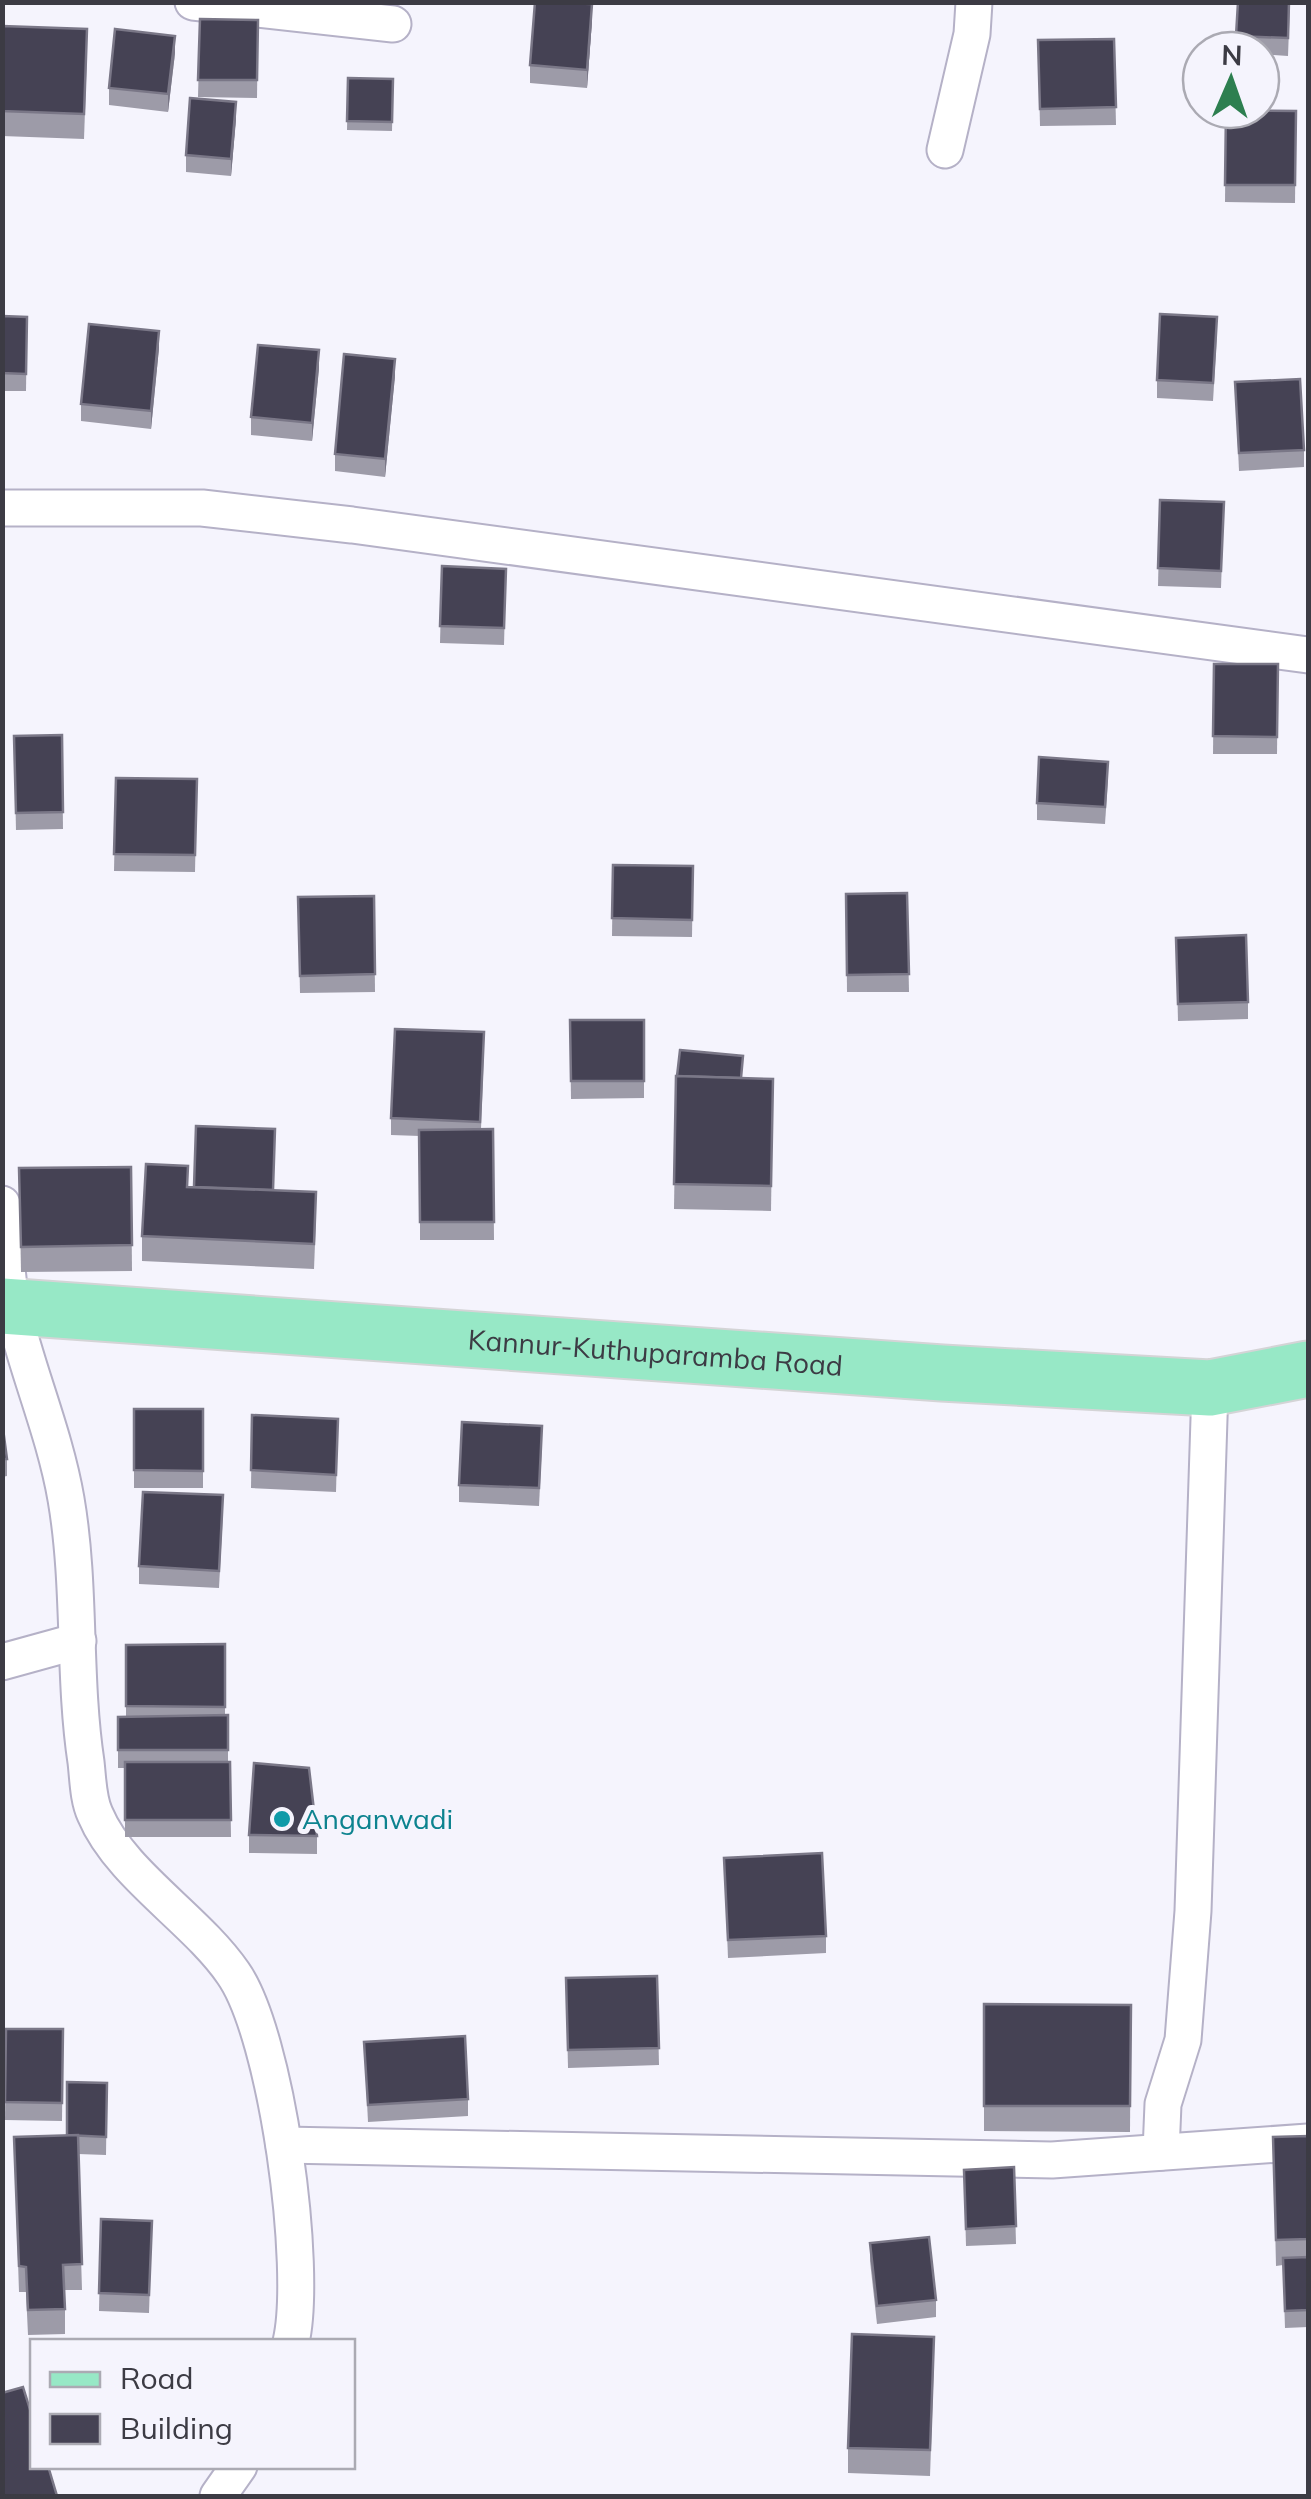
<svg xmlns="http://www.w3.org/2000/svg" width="1311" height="2499" font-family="Mulish,sans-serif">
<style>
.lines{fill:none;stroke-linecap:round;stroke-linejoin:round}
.street-casing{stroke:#b5b1c7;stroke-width:39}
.primary-casing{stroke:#d4d4d6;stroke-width:59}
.street{stroke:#fff;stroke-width:35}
.primary{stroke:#97e8c6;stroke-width:55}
.wall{fill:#9d9ba8}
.shaded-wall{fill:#7a7787}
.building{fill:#454254;stroke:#7a7787;stroke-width:2.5}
.culture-dot{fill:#0f9aa8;stroke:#f5f4fd;stroke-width:4}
.labels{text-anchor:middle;stroke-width:10;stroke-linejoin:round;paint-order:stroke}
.street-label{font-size:28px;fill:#3c3b44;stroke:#f5f4fd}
.culture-label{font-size:28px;fill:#0d838f;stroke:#f5f4fd;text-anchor:start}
</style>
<rect width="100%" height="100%" fill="#f5f4fd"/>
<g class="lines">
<!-- street casing -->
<g class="street-casing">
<g id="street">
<path d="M193,2l200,22"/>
<path d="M945,150l27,-116 2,-32"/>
<path d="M2,508h200l150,17 956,130"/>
<path d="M2,1204c4,35 3,72 11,106 15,63 42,125 53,189 15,87 7,177 20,263 2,17 2,37 9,52 25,60 101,105 138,159 44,62 75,295 58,369"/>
<path d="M2,1662l76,-21"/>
<path d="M284,2145l768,15 256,-18"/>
<path d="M1161,2152l2,-48 20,-64 10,-129 17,-523"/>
<path d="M218,2496l21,-30"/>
</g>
</g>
<!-- primary casing -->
<g class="primary-casing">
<g id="primary">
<path id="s1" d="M2,1306l940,67 268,15 98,-19"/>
</g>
</g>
<!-- street -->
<use href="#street" class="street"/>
<!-- primary -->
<use href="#primary" class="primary"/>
</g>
<!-- wall -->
<g class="wall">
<path d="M1290,2l-2,54 -27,-2v-4h-25v-14z"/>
<path d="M200,19l58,1 -1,78 -59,-1z"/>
<path d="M592,21l-5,67 -57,-5v-18z"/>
<path d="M2,26l85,28 -3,85 -82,-3z"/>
<path d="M1114,39l2,86 -76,1 -2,-86z"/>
<path d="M175,53l-7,59 -59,-7v-17z"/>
<path d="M348,78l45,1 -1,52 -45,-1z"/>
<path d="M1226,110l70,1 -1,92 -70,-1z"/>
<path d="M236,119l-5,57 -45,-4v-17z"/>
<path d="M2,316l25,1 -1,74h-24z"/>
<path d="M1217,334l-4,67 -56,-3v-18z"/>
<path d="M159,348l-8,81 -70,-8v-17z"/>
<path d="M319,368l-7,73 -61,-6v-18z"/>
<path d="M395,376l-10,101 -50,-6v-17z"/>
<path d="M1235,382l69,68v17l-65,4z"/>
<path d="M1160,500l64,2 -3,86 -63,-2z"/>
<path d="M442,566l64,3 -2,76 -64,-2z"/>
<path d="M1214,664h64l-1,90h-64z"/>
<path d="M62,735l1,94 -47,1 -2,-94z"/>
<path d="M116,778l81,1 -2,93 -81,-1z"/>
<path d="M1108,779l-3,45 -68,-4v-17z"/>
<path d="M613,865l80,1 -1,71 -80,-1z"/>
<path d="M907,893l2,99h-62l-1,-98z"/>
<path d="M374,896l1,96 -75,1 -2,-96z"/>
<path d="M1176,938l72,64v17l-70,2z"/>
<path d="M570,1020h74v78l-73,1z"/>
<path d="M484,1050l-3,79h12l1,111h-74v-104l-29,-1v-17z"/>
<path d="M676,1076l97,3 -2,132 -97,-2z"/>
<path d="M131,1167l1,104 -111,1 -2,-104z"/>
<path d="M188,1187l86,3 42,28 -2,51 -172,-8v-25z"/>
<rect x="134" y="1409" width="69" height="79"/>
<path d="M252,1415l86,4 -2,73 -85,-4z"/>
<path d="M2,1421l5,38v17l-5,1z"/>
<path d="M542,1444l-3,62 -80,-4v-17z"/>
<path d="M223,1512l-4,76 -80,-4v-18z"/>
<path d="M225,1644v71h3v47h2l1,75h-106v-69h-7v-51l8,-1v-71z"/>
<path d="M249,1835l68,1v18l-68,-1z"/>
<path d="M724,1858l102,78v17l-98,5z"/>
<path d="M657,1976l2,89 -91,3 -2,-90z"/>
<path d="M984,2004l147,1 -1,127 -146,-1z"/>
<path d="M6,2029h57l-1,92 -57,-1z"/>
<path d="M364,2042l104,57v17l-100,6z"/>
<path d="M107,2083l-1,72 -28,-1 4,136h-17v44l-37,1 -2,-43h-7l-5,-155 53,-2z"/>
<path d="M1308,2136v191l-23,1 -2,-63 -7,1 -3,-129z"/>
<path d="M1014,2167l2,77 -50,2 -2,-76z"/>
<path d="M101,2219l51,2 -3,92 -50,-2z"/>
<path d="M870,2243l66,57v17l-59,7 -7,-63z"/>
<path d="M934,2362l-4,114 -82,-3v-25z"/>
</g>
<!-- shaded-wall -->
<g class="shaded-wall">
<path d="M592,4v17l-5,67v-18z"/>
<path d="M175,36v17l-7,59v-18z"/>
<path d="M236,102v17l-5,57v-17z"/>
<path d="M159,331v17l-8,81v-18z"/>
<path d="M319,350v18l-7,73v-18z"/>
<path d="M395,359v17l-10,101v-18z"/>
</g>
<!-- building -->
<g class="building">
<path d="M535,2l57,2 -5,66 -57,-5z"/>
<path d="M1238,2h51l-1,36 -52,-2z"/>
<path d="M200,19l58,1 -1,60h-59z"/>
<path d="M2,26l85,3 -3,85 -82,-3z"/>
<path d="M115,29l60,7 -7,58 -59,-6z"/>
<path d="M1114,39l2,68 -76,2 -2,-69z"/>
<path d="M348,78l45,1 -1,43 -45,-1z"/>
<path d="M190,98l46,4 -5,57 -45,-4z"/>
<path d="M1226,110l70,1 -1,74h-70z"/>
<path d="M1160,314l57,3 -4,66 -56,-3z"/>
<path d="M2,316l25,1 -1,57 -24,-1z"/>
<path d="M89,324l70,7 -8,80 -70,-7z"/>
<path d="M258,345l61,5 -7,73 -61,-6z"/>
<path d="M344,354l51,5 -10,100 -50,-5z"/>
<path d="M1300,379l4,71 -65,3 -4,-71z"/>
<path d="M1160,500l64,2 -3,69 -63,-3z"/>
<path d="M442,566l64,3 -2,59 -64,-2z"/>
<path d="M1214,664h64l-1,73 -64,-1z"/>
<path d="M62,735l1,77 -47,1 -2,-77z"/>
<path d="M1039,757l69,5 -3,45 -68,-4z"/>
<path d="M116,778l81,1 -2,76 -81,-1z"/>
<path d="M613,865l80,1 -1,54 -80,-2z"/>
<path d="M907,893l2,81 -62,1 -1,-81z"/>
<path d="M374,896l1,78 -75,2 -2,-79z"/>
<path d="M1246,935l2,67 -70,2 -2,-66z"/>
<path d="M570,1020h74v61h-73z"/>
<path d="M395,1029l89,3 -4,90 -89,-4z"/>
<path d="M680,1050l63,6 -2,22 -64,-2z"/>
<path d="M676,1076l97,3 -2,107 -97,-2z"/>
<path d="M196,1126l79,3 -2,61 -79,-3z"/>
<path d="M493,1129l1,93h-74l-1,-92z"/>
<path d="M146,1164l42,2 -1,21 129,5 -2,52 -172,-8z"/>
<path d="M131,1167l1,78 -111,2 -2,-79z"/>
<path d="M134,1409h69v62l-69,-1z"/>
<path d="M252,1415l86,4 -2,56 -85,-5z"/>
<path d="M2,1421l5,38h-5z"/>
<path d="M462,1422l80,4 -3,62 -80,-3z"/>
<path d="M143,1492l80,3 -4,76 -80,-5z"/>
<path d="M225,1644v63l-99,-1v-61z"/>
<path d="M228,1715v35h-110v-33z"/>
<path d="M125,1762h105l1,58h-106z"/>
<path d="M254,1763l55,5 8,68 -68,-1z"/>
<path d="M822,1853l4,83 -98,4 -4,-82z"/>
<path d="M657,1976l2,72 -91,2 -2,-72z"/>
<path d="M984,2004l147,1 -1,101h-146z"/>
<path d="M6,2029h57l-1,74 -57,-1z"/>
<path d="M465,2036l3,63 -100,6 -4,-63z"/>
<path d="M67,2082l40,1 -1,54 -39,-2z"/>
<path d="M78,2135l4,129 -19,1 2,44 -37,1 -2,-43 -7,-1 -5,-129z"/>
<path d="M1308,2136v103l-32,1 -3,-103z"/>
<path d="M1014,2167l2,59 -50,3 -2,-59z"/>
<path d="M101,2219l51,2 -3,74 -50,-2z"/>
<path d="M929,2237l7,63 -59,6 -7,-63z"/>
<path d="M1308,2257v53l-23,1 -2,-53z"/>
<path d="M852,2334l82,3 -4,113 -82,-2z"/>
<path d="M23,2387l9,29v50h16l9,30h-55v-103z"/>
</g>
<!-- markers -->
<circle class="culture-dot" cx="282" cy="1819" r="10"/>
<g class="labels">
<!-- street labels -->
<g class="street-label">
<text dy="10" stroke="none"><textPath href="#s1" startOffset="655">Kannur-Kuthuparamba Road</textPath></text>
</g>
<!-- culture labels -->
<g class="culture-label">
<text x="302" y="1829">Anganwadi</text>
</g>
</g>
<!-- border -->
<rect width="1311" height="2499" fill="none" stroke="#3c3b44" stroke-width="10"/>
<!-- legend -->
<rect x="30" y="2339" width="325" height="130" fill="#f5f4fd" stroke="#abaab3" stroke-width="2.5"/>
<rect x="50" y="2372" width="50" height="15" fill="#97e8c6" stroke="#abaab3" stroke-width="2.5"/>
<text x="120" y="2389" font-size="30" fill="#3c3b44">Road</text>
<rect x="50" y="2414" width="50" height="30" fill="#454254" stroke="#abaab3" stroke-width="2.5"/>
<text x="120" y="2439" font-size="30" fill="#3c3b44">Building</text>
<!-- north arrow -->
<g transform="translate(1231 80) rotate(2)"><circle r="48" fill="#f5f4fd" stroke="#abaab3" stroke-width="2.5"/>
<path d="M0-8L18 38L0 25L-18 38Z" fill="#2d7f50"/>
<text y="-15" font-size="28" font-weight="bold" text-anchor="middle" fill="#3c3b44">N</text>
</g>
</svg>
